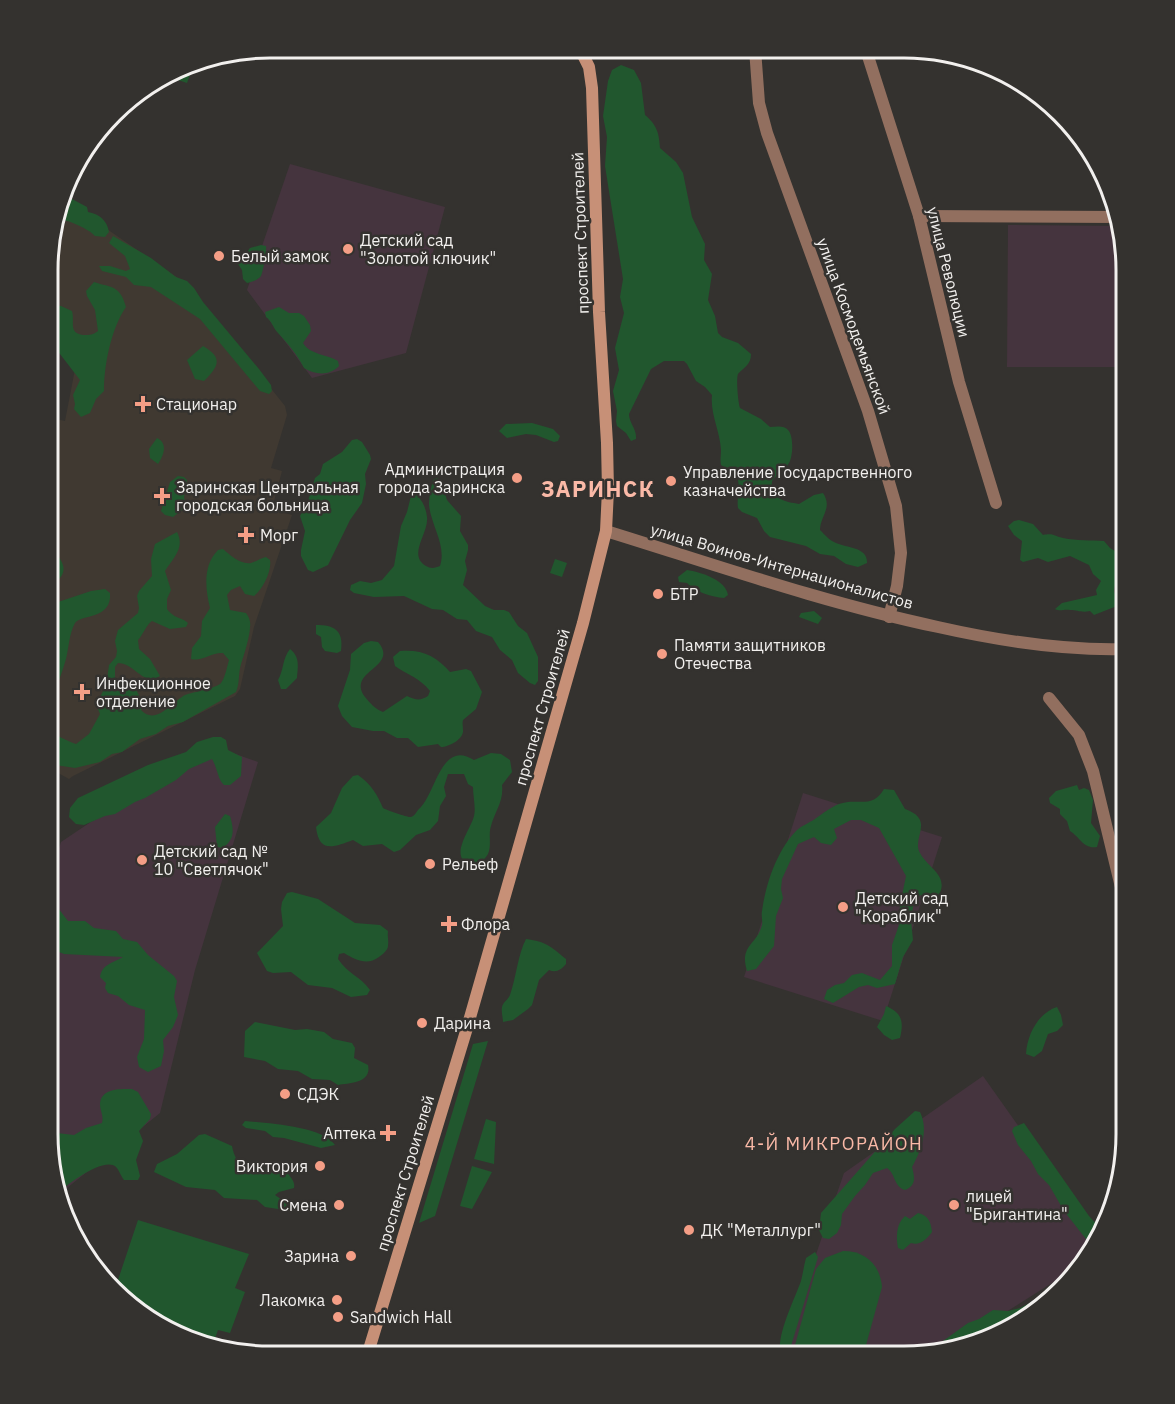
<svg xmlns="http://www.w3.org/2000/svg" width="1175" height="1404" font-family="'IBM Plex Sans',sans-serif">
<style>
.built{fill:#403931}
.education{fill:#45343e}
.green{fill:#21572e}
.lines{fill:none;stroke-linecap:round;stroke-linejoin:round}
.street{stroke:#926f5f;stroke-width:12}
.secondary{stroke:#c79077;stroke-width:12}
.poi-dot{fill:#f49e86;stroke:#34322f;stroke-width:2}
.labels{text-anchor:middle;stroke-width:5;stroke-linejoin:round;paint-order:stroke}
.street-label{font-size:16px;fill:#f2f0ee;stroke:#34322f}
.poi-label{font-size:16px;fill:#f2f0ee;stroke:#34322f;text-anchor:start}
.neighbourhood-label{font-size:18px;letter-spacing:1.5px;fill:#fab9a7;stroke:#34322f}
.district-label{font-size:22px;font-weight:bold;letter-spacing:1.5px;fill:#fab9a7;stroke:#34322f}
.rim{fill:none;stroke:#f2f0ee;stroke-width:3}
</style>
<rect width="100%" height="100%" fill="#34322f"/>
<!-- built -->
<path class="built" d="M61,209h17l110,76 97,121 2,9 -16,53 11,3 -10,38 20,6 -38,112 -14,62 -5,7 -162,80 -4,3 -20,-11 1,-350 15,3 12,-62 -27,-10v-108z"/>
<!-- education -->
<g class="education">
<path d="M290,164l155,43 -39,146 -94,25 -65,-88z"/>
<path d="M1008,225l113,1 6,44v97h-120z"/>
<path d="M207,744l51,18 -63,208 -35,143 -103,83 -9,-62 1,-256 12,-36z"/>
<path d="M803,793l139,44 -59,184 -139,-44z"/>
<path d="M983,1076l114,161 -7,20 -8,7 -103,65 -16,13 -44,14h-138l63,-183z"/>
</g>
<!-- green -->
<g class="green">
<path d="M194,63l-7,20 -18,-6z"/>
<path d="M621,65l13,5 7,13 4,32c12,10 14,18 15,33l16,14 7,11 9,44 13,27 -1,16 8,14 -4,26 7,16 3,17 4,4 16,6 13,11c0,11 -7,13 -13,20 -2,5 0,28 2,34l21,11 9,8c6,0 14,-2 18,3 6,6 5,26 1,33 -4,7 -12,11 -17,18 -2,18 13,21 27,23l15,-9 9,-2c10,15 -3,23 -3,37 5,5 9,10 16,13 11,5 32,4 31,20l-9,4 -12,-3 -12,-8 -14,-2 -14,-8 -36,-9 -6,-6 -7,-13 -15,-6 -4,-4c-2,-11 5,-26 -4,-35 -3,-4 -9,-5 -13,-8 -1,-6 0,-9 0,-15 -1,-19 -11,-36 -9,-55l-7,-8 -9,-6 -9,-17 -3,-3h-20l-13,8 -22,45c0,9 8,15 7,25l-5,2 -5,-8 -9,-7 -1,-5 1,-10 -4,-20 6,-21 -4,-22 9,-35 -4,-16 3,-18 -18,-113 2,-29 -4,-21 5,-35 4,-11z"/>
<path d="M65,198l7,1 15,8 1,5c11,2 19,8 21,20l-4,5 -10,-1c-6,-7 -28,-17 -38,-17z"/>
<path d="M113,236l38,22 25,19 11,4 7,7 9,14 56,67 12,16 1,6 -3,3 -9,-3 -60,-72 -49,-32 -17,-2 -8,-8 -24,-6 -3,-5h11l16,5 4,-2 -5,-13 -16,-13z"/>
<path d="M261,245l5,1c1,4 -3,26 -5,30 -3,4 -9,6 -14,7l-4,-4 -1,-9 -4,-6 12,-16z"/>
<path d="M94,282c18,6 26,3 32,25 -15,22 -22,58 -22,84l-8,8 -6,14 -9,4 -7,-8 1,-5 -2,-9 7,-15 -30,-39v-36l11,1 11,5c3,11 -4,22 11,24 7,0 10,0 15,-4l-3,-21 -8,-14 -1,-5z"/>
<path d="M279,307l10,6h10l5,3 6,9 1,6 -8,12c7,12 24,11 35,18l1,5c-9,10 -24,9 -35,2 -7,-14 -16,-24 -26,-35 -5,-5 -6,-12 -12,-16l-1,-5z"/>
<path d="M203,346c21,12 15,21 1,35l-9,-2 -8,-19z"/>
<path d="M532,423l21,6 7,7 -2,5 -4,1 -18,-7 -10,-1 -19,4 -8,-7 7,-7z"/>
<path d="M157,438c11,5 7,17 1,26l-8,-6 -1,-9z"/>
<path d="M357,439l5,3 8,13 1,4 -6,15 1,10 -4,19 -12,17 -22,45 -15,7 -5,-2 -7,-14v-6l4,-19 -5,-15 8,-15 7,-23 5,-4 3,-10 19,-12 10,-12z"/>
<path d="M178,476l6,1 3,3 -3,17 2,10 -13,10 -8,-2 -4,-4 9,-29z"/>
<path d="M437,478l4,3 6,19 14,16 -1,15 8,14v5l-3,11 2,9 -4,15 22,21 9,4h10l5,2 9,14 9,7 11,24v24l-3,4 -5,-2 -12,-10 -6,-13 -12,-10 -8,-13 -16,-6 -9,-11 -10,-1 -14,-9 -11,-1 -28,-13 -30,1 -20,-4 -4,-3 1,-5 9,-4 11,2 11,-3 12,-14 7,-40 6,-14 4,-16 6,-1c6,7 9,13 10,22 2,16 -20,38 -1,49 5,3 9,2 14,0 7,-21 -10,-42 -11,-62 0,-8 2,-16 4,-24z"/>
<path d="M1019,520l14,4 10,11c11,-2 10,1 20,3 14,3 28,2 41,3l6,7 10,6 -2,15 4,6c-2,5 -8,10 -8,15 0,4 4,8 5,12l-2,4 -23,9 -4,-4c-9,2 -12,-1 -20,-1 -7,-1 -9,2 -15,-1l7,-6 35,-8 -1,-5 5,-9 -8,-7 -4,-9 -19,-9 -22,6 -10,-4 -15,4 -3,-2 2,-19 -8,-6 -6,-9 6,-5z"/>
<path d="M177,532c8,16 -3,25 -12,39l6,19 -4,9v10c9,11 13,7 21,14l-2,4 -16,2 -18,-8c-6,4 -9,14 -14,19l1,9 11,10 10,17c-17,11 -25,-13 -42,-13l-3,4v10l3,4 16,5 7,13v11c15,16 31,-8 44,-15 8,-3 32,-7 36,-12 4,-5 6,-16 8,-23l-6,-7c-11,-1 -21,9 -32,6l1,-11 9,-12 1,-15 8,-13c-5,-20 -7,-43 8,-58l5,-1c7,6 18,16 28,14 5,-1 9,-5 15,-6l4,3c2,11 -7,29 -16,36l-9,-2 -5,-8 -9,4 -4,5 3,15 16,3c3,4 5,9 4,14 0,9 -6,28 -9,37 -3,10 -1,19 -5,28l-53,30 -15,4 -12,8 -16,5 -18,13 -10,2 -12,8 -25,6 -26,-4v-30c10,1 17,7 27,10l13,-10 11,-20 -4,-10 10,-18 3,-21 7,-8 1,-6 -2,-10 3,-11 20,-17 1,-5 -2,-12 2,-5 13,-15 -1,-17 4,-15z"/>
<path d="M49,541c5,14 24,25 9,39l-6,-1 -3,-9z"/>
<path d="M555,559l12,4 -5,14 -12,-4z"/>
<path d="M687,570c14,2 39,10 41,25l-4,3c-12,-1 -29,-6 -37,-15l-8,-1 -1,-5z"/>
<path d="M105,589l5,4c2,27 -29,21 -35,30 -6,11 -6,24 -9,36 -4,15 -10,29 -17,43v-76l9,-24 33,-11z"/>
<path d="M814,611l8,7 -4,6 -19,-7 2,-4z"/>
<path d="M316,625c18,0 28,5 25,26l-4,2 -12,-2 -3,-4 -1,-10 -5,-3z"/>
<path d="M371,641l7,1c22,26 -32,28 -13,55 5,6 10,12 18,15l24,-16c9,4 13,5 21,0l2,-5c-10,-13 -22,-16 -35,-25l-2,-9 7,-6c22,-2 36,5 50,21l16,-3 5,2 11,21 -6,17 -13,11c-1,3 0,6 0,10 1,9 -14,17 -22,17l-3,-3 -20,3 -10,-9h-11l-13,-7h-11l-21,-4 -10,-11 -4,-10 12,-36 1,-16 13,-11z"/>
<path d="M290,649c10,8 8,17 7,29l-11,11h-5l-3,-9c6,-10 4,-21 12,-31z"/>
<path d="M213,737h8l5,3 2,10 14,7 -1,19 -11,9h-6c-6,-5 -7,-18 -12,-26l-23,10 -13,11 -31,18 -10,4 -20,12 -10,2 -21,9 -8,-1 -7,-7 1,-9 8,-10 70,-33 38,-13 11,-10z"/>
<path d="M491,753l10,1 9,6 2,12 -10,13c2,16 -7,26 -11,41 -3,9 1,19 -3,28 -4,7 -11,11 -19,14l-1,-5c-19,-7 4,-36 6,-47 2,-8 -1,-20 -1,-29l-5,-3 -4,-10h-16l-4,13 2,9 -6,10 -2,15 -8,9 -14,5 -16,15 -6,2 -12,-8 -19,2 -10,-6c-19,7 -34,14 -37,-13l15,-14 11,-25 11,-12 5,-1c13,9 19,19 25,33 3,2 24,9 27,9 5,0 6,-6 10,-9 16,-15 21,-69 54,-48z"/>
<path d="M1077,785l2,5 5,-2 5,2 4,10 -2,23 9,13 -3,11c-14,2 -16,-9 -27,-16l-3,-10 -7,-7v-5l-10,-6 -1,-5 7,-7z"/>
<path d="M884,789l10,1 11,19c31,11 6,29 15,44 10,18 33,23 15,49h-10l-4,-7 -7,5 -3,20 2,20 -10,17 -8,27 -18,4 -9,-3 -9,2 -26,16 -9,-4 3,-9 8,-5 9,-2 8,-8 10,-2 18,7 12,-14v-21l7,-20 1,-20 6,-29 -27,-48 -18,-8h-10l-17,9 3,9 -6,7 -10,-2 -7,-6 -16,7 -16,35 -1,10 2,9 -7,18 -2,30 -18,23 -9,2c-8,-26 10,-26 15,-46 1,-4 -1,-9 0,-14 4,-27 14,-59 34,-80 5,-5 13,-8 19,-12 7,-5 16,-12 24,-15 18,-7 33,6 45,-15z"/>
<path d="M225,814l5,2c4,14 5,24 -8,32l-5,-1 -2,-20z"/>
<path d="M292,892l26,7 37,24 25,2 8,6c-1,5 1,10 0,15 0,4 -6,9 -9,11 -12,9 -23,3 -35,-4l-5,1 -1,5c10,15 22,17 32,31l-3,5 -16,2 -19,-9 -24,-3 -17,-13 -18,1 -6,-2 -10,-18 26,-27 -2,-17 1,-7 5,-9z"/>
<path d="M49,904l9,4 10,13h17l9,7 22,3 7,8 14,3 11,13 26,21 3,5 -3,16 4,18 -5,12 -10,13 1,11 -3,15 -13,6 -9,-5 -2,-10 7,-18 1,-29 -16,-5 -11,-9 -10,-3 -3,-5 1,-5 -6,-6c2,-13 13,-14 23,-20l-59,-3 -10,-4 -3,-11 -3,-1z"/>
<path d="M526,939c21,3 24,7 40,20v5c-5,6 -10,9 -17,6l-10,10 -7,25 -4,4 -15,11 -10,2c0,-4 -2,-10 -1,-15 1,-5 6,-7 8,-12 6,-17 8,-41 16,-56z"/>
<path d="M886,1006c16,7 18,15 14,32l-8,2 -8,-5 -7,-8 7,-13z"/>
<path d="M1057,1007l4,8 2,10 -6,6 -9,3 -6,17 -8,6 -8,-3c1,-19 12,-41 31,-47z"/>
<path d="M255,1022l40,8 12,-1 17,3 9,7 19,4 3,5 -1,10 14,7c4,18 -18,18 -30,20l-8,-5 -18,-1 -14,-8 -20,-2 -13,-8 -21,-4 1,-26z"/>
<path d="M488,1041l-53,175 -16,7 54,-179z"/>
<path d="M132,1089l6,3 13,22 -1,5 -11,12 4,10 -7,19 4,16 -2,4h-14c-3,-4 -5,-10 -8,-13 -12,-11 -49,18 -60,27l-8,-62 26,3 12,-7 16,-5c2,-7 -2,-12 -2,-19 1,-16 20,-15 32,-15z"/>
<path d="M915,1111l5,1c9,18 1,39 -8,55 3,11 4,19 -7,23 -12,-4 -9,-16 -18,-22l-14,5 -8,12 -10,11 -13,18 -1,11 -4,8 -8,6 -6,-1 -4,-8 2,-17 74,-84z"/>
<path d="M486,1119l10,3 -2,42 -20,-5z"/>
<path d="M245,1121c22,2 77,5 90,24l-14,3 -37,-10 -11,-1 -8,-6 -19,-3 -4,-3z"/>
<path d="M1024,1123l65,93 11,12 -7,20 -29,-37 -15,-26 -11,-11 -7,-13 -13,-16 -6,-14 2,-4z"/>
<path d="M205,1134l27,12c8,41 42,10 57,29 4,5 6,8 5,13l-15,4 -4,3 16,11v5l-26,-4 -8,-7 -33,-2 -9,-8 -29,-3 -32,-15 3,-8 20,-10 22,-19z"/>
<path d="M472,1166l20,6 -20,37 -12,-3z"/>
<path d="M918,1213c10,2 13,9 14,19 -5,7 -12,14 -21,11l-8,7 -5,-2c-2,-11 -2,-24 7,-32l5,3z"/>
<path d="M138,1220l111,34 -14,34 10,4 -15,41 -12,-3 -4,11 -67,-22 -31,-33z"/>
<path d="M843,1251c22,0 37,13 39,36l-19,69h-71l24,-87 9,-11z"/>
<path d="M815,1252l3,5 -27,89 -6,7 -4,1c-6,-16 14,-56 20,-73 2,-8 3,-16 5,-23z"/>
<path d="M1045,1295h5l-14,12 -21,11 -9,2 -31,19 -50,15 43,-31 11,-4 14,-9 15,1 12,-3z"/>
</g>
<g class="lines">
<!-- street -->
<g class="street">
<path d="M755,49l4,54 8,30 101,278 28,95 5,47 -4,33 -8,31"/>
<path d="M866,50l53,166 40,166 37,121"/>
<path d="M919,216l201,1"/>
<path d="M606,531c110,34 219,72 332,96 62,14 125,24 189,22"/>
<path d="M1049,698l30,37 14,36 34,141"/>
</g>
<!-- secondary -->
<path class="secondary" d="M367,1356l100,-328 116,-405 23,-92 2,-41 -1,-47 -8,-131 -7,-224 -3,-21 -9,-18"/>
</g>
<!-- markers -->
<g class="poi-dot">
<circle cx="348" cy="249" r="6"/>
<circle cx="219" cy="256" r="6"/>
<path d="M140 395h6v6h6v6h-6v6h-6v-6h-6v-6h6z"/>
<circle cx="517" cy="478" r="6"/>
<circle cx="671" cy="481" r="6"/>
<path d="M159 487h6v6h6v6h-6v6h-6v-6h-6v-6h6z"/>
<path d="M243 526h6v6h6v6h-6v6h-6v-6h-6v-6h6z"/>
<circle cx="658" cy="594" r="6"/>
<circle cx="662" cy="654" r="6"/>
<path d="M79 683h6v6h6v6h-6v6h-6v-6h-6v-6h6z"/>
<circle cx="142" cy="860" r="6"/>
<circle cx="430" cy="864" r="6"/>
<circle cx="843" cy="907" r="6"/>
<path d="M446 915h6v6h6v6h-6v6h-6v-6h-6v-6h6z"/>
<circle cx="422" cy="1023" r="6"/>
<circle cx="285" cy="1094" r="6"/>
<path d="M385 1124h6v6h6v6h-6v6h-6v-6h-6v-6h6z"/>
<circle cx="320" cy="1166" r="6"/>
<circle cx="339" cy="1205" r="6"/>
<circle cx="954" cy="1205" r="6"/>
<circle cx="689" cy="1230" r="6"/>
<circle cx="351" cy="1256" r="6"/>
<circle cx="337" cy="1300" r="6"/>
<circle cx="338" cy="1317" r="6"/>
</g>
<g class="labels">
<!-- street labels -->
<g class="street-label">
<text transform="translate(580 233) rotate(-92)" y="6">проспект Строителей</text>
<text transform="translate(949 272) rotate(76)" y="6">улица Революции</text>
<text transform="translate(854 326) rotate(70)" y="6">улица Космодемьянской</text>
<text transform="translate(782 566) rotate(16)" y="6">улица Воинов-Интернационалистов</text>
<text transform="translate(542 707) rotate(-74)" y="6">проспект Строителей</text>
<text transform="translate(405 1173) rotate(-73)" y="6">проспект Строителей</text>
</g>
<!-- poi labels -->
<g class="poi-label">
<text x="360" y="246">Детский сад<tspan x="360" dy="18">"Золотой ключик"</tspan></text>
<text x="231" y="262">Белый замок</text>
<text x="156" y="410">Стационар</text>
<text x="505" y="475" text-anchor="end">Администрация<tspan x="505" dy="18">города Заринска</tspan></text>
<text x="683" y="478">Управление Государственного<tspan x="683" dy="18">казначейства</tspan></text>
<text x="176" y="493">Заринская Центральная<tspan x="176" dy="18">городская больница</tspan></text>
<text x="260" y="541">Морг</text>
<text x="670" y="600">БТР</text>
<text x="674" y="651">Памяти защитников<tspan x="674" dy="18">Отечества</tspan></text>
<text x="96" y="689">Инфекционное<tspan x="96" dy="18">отделение</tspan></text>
<text x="154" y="857">Детский сад №<tspan x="154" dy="18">10 "Светлячок"</tspan></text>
<text x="442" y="870">Рельеф</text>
<text x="855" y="904">Детский сад<tspan x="855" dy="18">"Кораблик"</tspan></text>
<text x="461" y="930">Флора</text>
<text x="434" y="1029">Дарина</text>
<text x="297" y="1100">СДЭК</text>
<text x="376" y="1139" text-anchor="end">Аптека</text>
<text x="308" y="1172" text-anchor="end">Виктория</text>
<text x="966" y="1202">лицей<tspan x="966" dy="18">"Бригантина"</tspan></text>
<text x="327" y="1211" text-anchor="end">Смена</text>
<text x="701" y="1236">ДК "Металлург"</text>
<text x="339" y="1262" text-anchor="end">Зарина</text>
<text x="325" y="1306" text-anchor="end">Лакомка</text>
<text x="350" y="1323">Sandwich Hall</text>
</g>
<!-- neighbourhood labels -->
<g class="neighbourhood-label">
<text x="834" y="1150">4-Й МИКРОРАЙОН</text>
</g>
<!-- district labels -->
<g class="district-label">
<text x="598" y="497">ЗАРИНСК</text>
</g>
</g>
<!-- crop -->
<path d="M0 0H1175V1404H0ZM270 58H904A212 212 0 0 1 1116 270V1134A212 212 0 0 1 904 1346H270A212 212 0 0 1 58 1134V270A212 212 0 0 1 270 58Z" fill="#34322f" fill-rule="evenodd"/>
<path class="rim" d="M270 58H904A212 212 0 0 1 1116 270V1134A212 212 0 0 1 904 1346H270A212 212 0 0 1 58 1134V270A212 212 0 0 1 270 58Z"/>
</svg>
